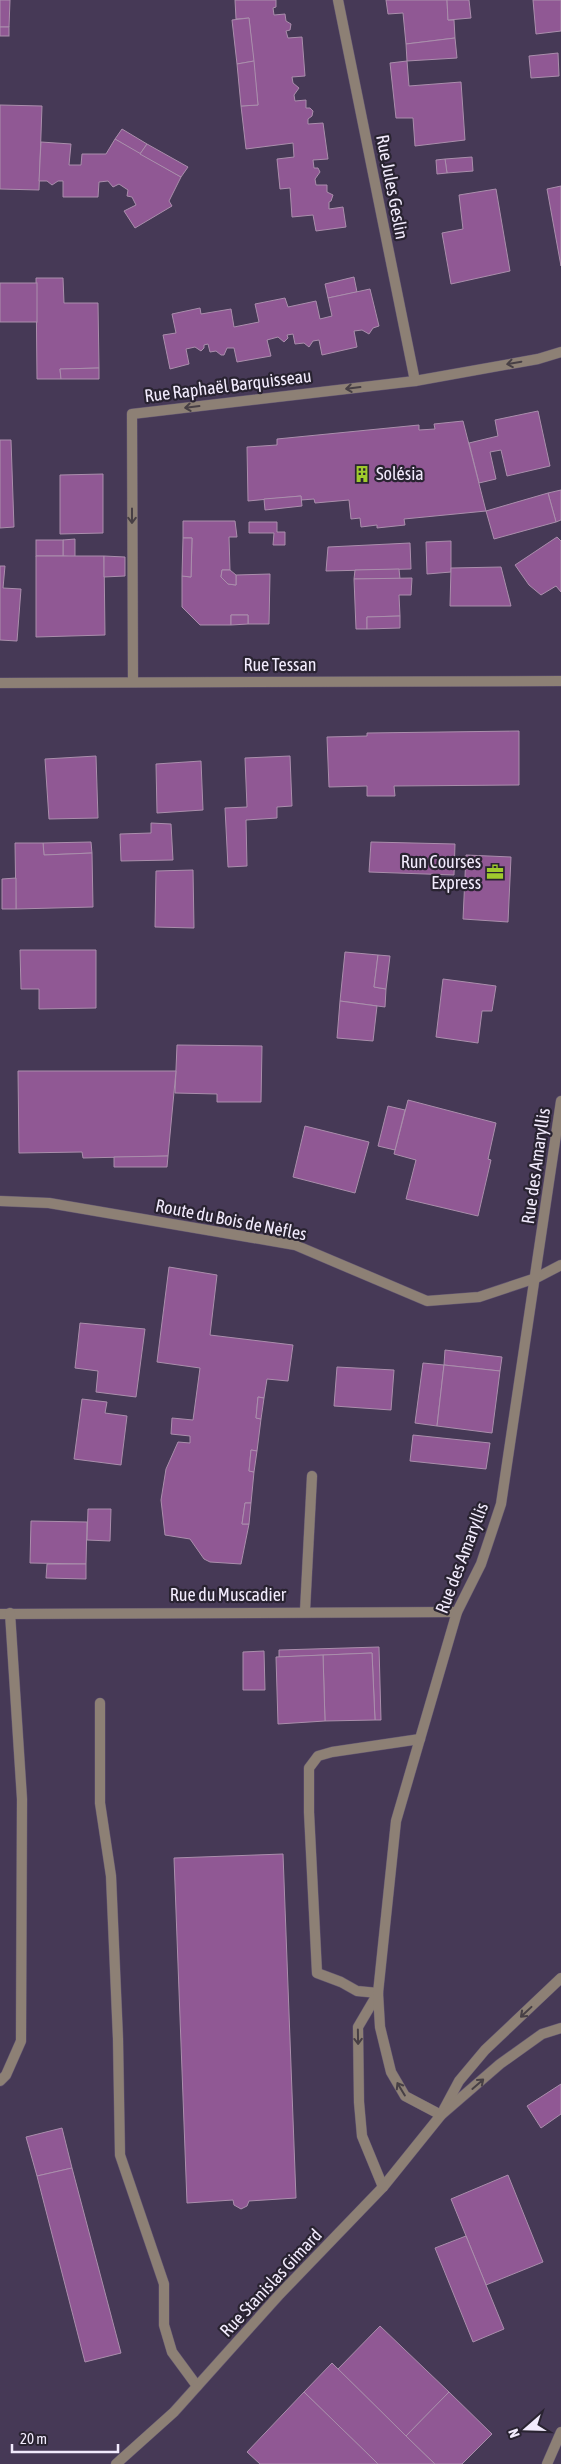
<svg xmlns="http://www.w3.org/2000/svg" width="561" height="2464" font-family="'Asap Condensed',sans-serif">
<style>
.building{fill:#905894;stroke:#aa8eac}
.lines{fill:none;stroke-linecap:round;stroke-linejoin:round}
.lane-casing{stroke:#625571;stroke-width:11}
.street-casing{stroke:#625571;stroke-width:11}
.lane{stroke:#8d8075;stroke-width:10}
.street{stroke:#8d8075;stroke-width:10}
.oneway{stroke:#473f45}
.labels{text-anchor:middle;stroke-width:4.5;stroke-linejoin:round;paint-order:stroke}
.street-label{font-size:18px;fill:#f2ebfd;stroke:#292331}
.poi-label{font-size:18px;fill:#f2ebfd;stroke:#292331;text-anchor:start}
</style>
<rect width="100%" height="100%" fill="#463956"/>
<!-- building -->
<g class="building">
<path d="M0,0h10l-1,27h-9z"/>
<path d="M235,0h41v7l-3,1 1,7 11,-1 1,7 5,3 -1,6 -4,1 2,7 14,-1 3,39 -13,1 1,6 6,5 -5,7 1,6 11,-1v8h4l3,3 -1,5 -4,3v5l15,-1 5,36 -15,1 1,8h4l2,4 -5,7 1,6h11v7l6,3 -2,6 -2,1v7l14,-2 3,20 -30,4 -3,-16 -21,2 -2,-29 -10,1 -3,-30 17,-2 -1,-14 -47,6 -5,-43 17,-1 -9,-87 -13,1z"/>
<path d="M386,0h61l1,20h6l1,18 -49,6 -3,-31 -15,1z"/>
<path d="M447,0h22l2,18 -23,2z"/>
<path d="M533,0h28v31l-25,3z"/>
<path d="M249,18l5,43 -17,3 -5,-44z"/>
<rect x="0" y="27" width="9" height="9"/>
<path d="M455,38l2,20 -50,3 -1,-17z"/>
<path d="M558,53l1,23 -28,2 -2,-22z"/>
<path d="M254,61l4,44 -17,1 -4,-42z"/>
<path d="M407,61l2,25 52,-4 4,58 -50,6 -2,-28h-17l-6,-55z"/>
<path d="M0,105l42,1 -3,84 -39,-1z"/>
<path d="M122,129l25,15 -7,10 -25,-15z"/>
<path d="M115,139l66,38 -12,24 3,5 -37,22 -11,-17 12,-6 -4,-8 -5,-1 1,-6 -9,-6 -6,3 -5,-6 -9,1 -1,15h-35v-16h-5l-6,4 -5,-4h-8l2,-39 30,2 -2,21h12l1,-11h24z"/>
<path d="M147,144l41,23 -7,10 -41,-23z"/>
<path d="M472,157l1,14 -26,2 -2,-14z"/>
<path d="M445,159l2,14 -10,1 -1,-14z"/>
<path d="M561,186v80l-14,-77z"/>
<path d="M496,189l14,82 -59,13 -9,-51 21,-4 -4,-34z"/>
<path d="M354,277l3,15 -29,6 -3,-14z"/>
<path d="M36,278h27l1,25h34l1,65 -39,1 1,10h-24z"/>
<rect x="0" y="283" width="37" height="39"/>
<path d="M370,289l9,37 -6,2 -4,6 -7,-4 -8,1 3,16 -35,8 -3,-15 -6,1 -4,6 -5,-4 -9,1 -2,-10 -6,1 1,3 -4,4 -6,-5 -11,3 4,16 -34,6 -3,-14h-7l-3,7h-3l-5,-4 -6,1 -2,-8 -4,1v3l-3,3 -6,-4 -9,2 3,15 -19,5 -7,-34 13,-2 -4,-19 28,-6 1,6 30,-5 3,18 25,-5 -4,-18 30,-6 3,9 28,-6 4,18 12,-3 -4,-18z"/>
<path d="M99,368v11h-38l-1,-10z"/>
<path d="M538,411l12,55 -43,10 -6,-26 -11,2 6,27 -17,4 -10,-40 29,-7 -3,-16z"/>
<path d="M463,421l23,90 -82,8 1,6 -28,3v-3l-16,2 -1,-9 -9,1 -2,-19 -34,3 -1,-4 -13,1v-4l-53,5 -1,-54 30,-2v-6l142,-14v5l16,-1 -1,-5z"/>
<path d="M0,440h11l3,87 -14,1z"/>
<path d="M103,474v59l-43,1v-59z"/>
<path d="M561,490v30l-5,2 -8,-29z"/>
<path d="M548,493l8,29 -62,17 -8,-28z"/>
<path d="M301,496l1,10 -37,4 -1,-11z"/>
<path d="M183,521h52l2,16h-8l1,33h-8l-1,7 7,7 8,1v-10l34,-1 -1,50h-21v-9h-17v10h-31l-18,-18v-31l9,1 1,-39h-9z"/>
<path d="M249,522h28v10h8v13h-12l1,-12h-25z"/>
<path d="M557,537l4,4v51l-5,-6 -15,9 -12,-10 -14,-20z"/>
<path d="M183,538h9l-1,39 -9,-1z"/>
<path d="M75,539v18l-12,-1v-16z"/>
<rect x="36" y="540" width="27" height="16"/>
<path d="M451,541v31l-24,2 -1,-32z"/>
<path d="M410,543l1,26 -85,2 2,-24z"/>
<path d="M36,556h68l1,79 -69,2z"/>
<path d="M104,556l21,1v19l-21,1z"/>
<path d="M0,566h5l-2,22 18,1 -4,52 -17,-1z"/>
<path d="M501,567l10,39h-61l1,-38z"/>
<path d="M399,569l1,10h-46l1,-9z"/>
<path d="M222,570h8l6,5v10l-8,-1 -7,-7z"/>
<path d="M412,578l-1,17h-12l1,21 -33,1v12h-11l-2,-50z"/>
<path d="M231,615h17v9l-17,1z"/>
<path d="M400,616v12l-33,1v-12z"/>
<path d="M519,731v54l-125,1 1,10h-28v-10l-38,1 -2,-50 40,-1v-3z"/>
<path d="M96,756l2,62 -49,1 -4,-60z"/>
<path d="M290,756l2,50 -15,1v11l-31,2 1,46 -19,1 -3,-59 22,-1 -2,-49z"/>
<path d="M201,761l2,49 -46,3 -1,-49z"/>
<path d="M151,823l20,1 2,36 -52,1 -1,-27 31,-1z"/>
<path d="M91,842l1,11 -48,2 -1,-12z"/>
<path d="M371,842l84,2 -1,31 -85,-3z"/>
<path d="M15,843h28l1,12 48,-2 1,54 -77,2z"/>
<path d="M466,855l45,2 -3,65 -45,-3z"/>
<path d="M193,870l1,58 -39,-1 1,-56z"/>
<path d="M16,878v31h-14v-30z"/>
<path d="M20,950h76v58l-57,1v-20h-18z"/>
<path d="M345,952l33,3 -4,32 12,2 -1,18 -45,-6z"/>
<path d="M378,955l12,1 -4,33 -12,-2z"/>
<path d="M443,979l53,7 -4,25h-10l-4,32 -42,-6z"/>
<path d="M340,1001l37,5 -4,35 -36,-3z"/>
<path d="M177,1045l85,1 -1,56h-44v-8l-42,-1z"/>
<path d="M18,1071h158l-8,85 -85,2 -1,-6 -63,1z"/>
<path d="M408,1100l88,23 -8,36 3,1 -13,56 -72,-17 10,-39 -22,-6z"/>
<path d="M388,1106l17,4 -10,40 -17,-4z"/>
<path d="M305,1126l64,16 -14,51 -62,-16z"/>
<path d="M168,1156l-1,11h-53v-10z"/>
<path d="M169,1267l48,8 -7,60 83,10 -5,36 -21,-2 -3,19 -6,-1 -2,21 5,1 -4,32 -6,-1 -2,21 5,1 -3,31h-6l-3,21h7l-8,40 -31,-2 -6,-3 -14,-20 -25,-4 -4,-35 5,-31 12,-27 12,1v-7l-19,-2 1,-16 21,2 7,-52 -43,-6z"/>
<path d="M80,1323l65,6 -9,68 -40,-5 2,-21 -23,-3z"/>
<path d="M445,1350l57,7 -2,14 -56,-6z"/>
<path d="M423,1363l21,2 -7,61 -22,-3z"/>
<path d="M444,1365l56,6 -8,62 -55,-7z"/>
<path d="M337,1367l57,3 -3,40 -57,-4z"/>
<path d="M258,1397l6,1 -3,21 -5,-1z"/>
<path d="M82,1399l25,3 -2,11 22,3 -6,49 -47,-6z"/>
<path d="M413,1435l77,8 -4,26 -76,-8z"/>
<path d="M251,1450l6,1 -3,21 -5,-1z"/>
<path d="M245,1503h6l-2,21h-7z"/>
<path d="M88,1509h23l-1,32 -23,-1z"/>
<path d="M31,1521l56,1 -1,42 -56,-1z"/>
<path d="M47,1564h39v15l-40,-1z"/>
<path d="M379,1647l2,73h-6l-3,-67 -93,4v-7z"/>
<path d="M264,1651l1,39h-22v-38z"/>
<path d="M372,1653l3,67 -50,1 -2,-66z"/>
<path d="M323,1655l2,66 -47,3 -2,-67z"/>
<path d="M283,1854l13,344 -47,3 -2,5 -6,3 -7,-4 -1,-5 -46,3 -13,-345z"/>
<path d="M561,2084v30l-20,14 -14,-22z"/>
<path d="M62,2128l10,40 -35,8 -11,-39z"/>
<path d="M72,2168l49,185 -36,9 -48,-186z"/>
<path d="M508,2175l35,87 -57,23 -35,-86z"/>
<path d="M466,2236l38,93 -31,13 -38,-94z"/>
<path d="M380,2326l69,66 -43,44 -68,-67z"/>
<path d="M332,2363l74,73 29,28h-57l-74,-72z"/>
<path d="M304,2392l69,67 5,5h-118l-13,-12z"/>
<path d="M449,2392l43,42 -30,30h-27l-29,-28z"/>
</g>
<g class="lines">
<!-- lane casing -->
<g class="lane-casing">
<g id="lane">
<path d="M305,1611l7,-135"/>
<path d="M100,1703v100l11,73 7,163 2,116 44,129v41l8,27 25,34"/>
<path d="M378,1993l-21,-2 -16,-9 -24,-9 -8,-161v-44l9,-12 14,-4 88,-13"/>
</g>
</g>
<!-- street casing -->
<g class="street-casing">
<g id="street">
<path d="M338,0l77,381"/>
<path d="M133,682l-1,-268 283,-33 123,-22 23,-7"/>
<path d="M0,683l561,-2"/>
<path d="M0,1201l49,2 246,42 132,56 52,-4 57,-19 25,-13"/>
<path d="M0,1614l457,-2"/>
<path d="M378,1993l-20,34 1,75 3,34 21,51"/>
<path d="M0,2081l6,-6 15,-34 1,-242 -12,-186"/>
<path d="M444,2109l15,-28 26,-31 76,-72"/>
<path d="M441,2115l-36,-19 -14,-24 -11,-45 -2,-34 18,-172 61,-209 24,-48 20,-60 60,-403"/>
<path d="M116,2464l58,-52 105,-117 104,-108 58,-72 59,-51 42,-30 19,-6"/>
<path d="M547,2464l14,-32"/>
</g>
</g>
<!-- lane -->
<use href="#lane" class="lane"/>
<!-- street -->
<use href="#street" class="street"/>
</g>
<!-- one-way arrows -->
<defs><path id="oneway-shaft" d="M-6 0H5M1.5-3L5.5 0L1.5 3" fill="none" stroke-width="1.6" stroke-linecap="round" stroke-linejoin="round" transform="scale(1.25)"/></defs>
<g class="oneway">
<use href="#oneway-shaft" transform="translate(514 363) rotate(170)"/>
<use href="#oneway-shaft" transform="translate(353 388) rotate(173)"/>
<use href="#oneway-shaft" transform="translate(192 407) rotate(173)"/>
<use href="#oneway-shaft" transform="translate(132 516) rotate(90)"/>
<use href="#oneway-shaft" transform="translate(526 2012) rotate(137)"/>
<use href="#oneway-shaft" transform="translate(358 2037) rotate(89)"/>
<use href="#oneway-shaft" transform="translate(478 2084) rotate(-41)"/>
<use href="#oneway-shaft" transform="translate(401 2089) rotate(-121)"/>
</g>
<!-- icons -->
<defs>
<g id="building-bare" transform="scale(1.35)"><path d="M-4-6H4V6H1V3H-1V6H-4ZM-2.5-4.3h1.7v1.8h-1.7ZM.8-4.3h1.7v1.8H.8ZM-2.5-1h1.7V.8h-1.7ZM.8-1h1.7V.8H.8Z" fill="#9fca2d" stroke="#292331" stroke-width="2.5" paint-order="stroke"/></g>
<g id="office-bare" transform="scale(1.35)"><path d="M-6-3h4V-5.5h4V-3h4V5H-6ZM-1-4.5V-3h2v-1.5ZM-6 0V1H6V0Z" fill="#9fca2d" stroke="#292331" stroke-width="2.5" paint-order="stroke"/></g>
</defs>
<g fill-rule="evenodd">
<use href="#building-bare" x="362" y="474"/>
<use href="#office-bare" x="495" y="872"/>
</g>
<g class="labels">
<!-- street labels -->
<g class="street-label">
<text transform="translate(392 187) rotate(79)" y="6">Rue Jules Geslin</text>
<text transform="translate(228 386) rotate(-7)" y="6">Rue Raphaël Barquisseau</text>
<text x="280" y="671">Rue Tessan</text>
<text transform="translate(536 1166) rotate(-82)" y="6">Rue des Amaryllis</text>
<text transform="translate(231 1220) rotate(11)" y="6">Route du Bois de Nèfles</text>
<text transform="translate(462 1558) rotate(-69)" y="6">Rue des Amaryllis</text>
<text x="228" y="1601">Rue du Muscadier</text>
<text transform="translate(271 2283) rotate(-47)" y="6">Rue Stanislas Gimard</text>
</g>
<!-- poi labels -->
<g class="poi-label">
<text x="376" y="480">Solésia</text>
<text x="481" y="868" text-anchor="end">Run Courses<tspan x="481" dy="21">Express</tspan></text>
</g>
</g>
<!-- north arrow -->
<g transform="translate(526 2429) rotate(250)" stroke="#292331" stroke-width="4" paint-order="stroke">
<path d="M0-4L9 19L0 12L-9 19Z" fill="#f2ebfd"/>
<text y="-8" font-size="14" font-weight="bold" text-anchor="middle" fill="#f2ebfd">N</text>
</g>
<!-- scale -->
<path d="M12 2444v8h106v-8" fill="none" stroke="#f2ebfd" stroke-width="2.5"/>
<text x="20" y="2444" font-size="15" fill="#f2ebfd" stroke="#292331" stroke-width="4" paint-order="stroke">20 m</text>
</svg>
